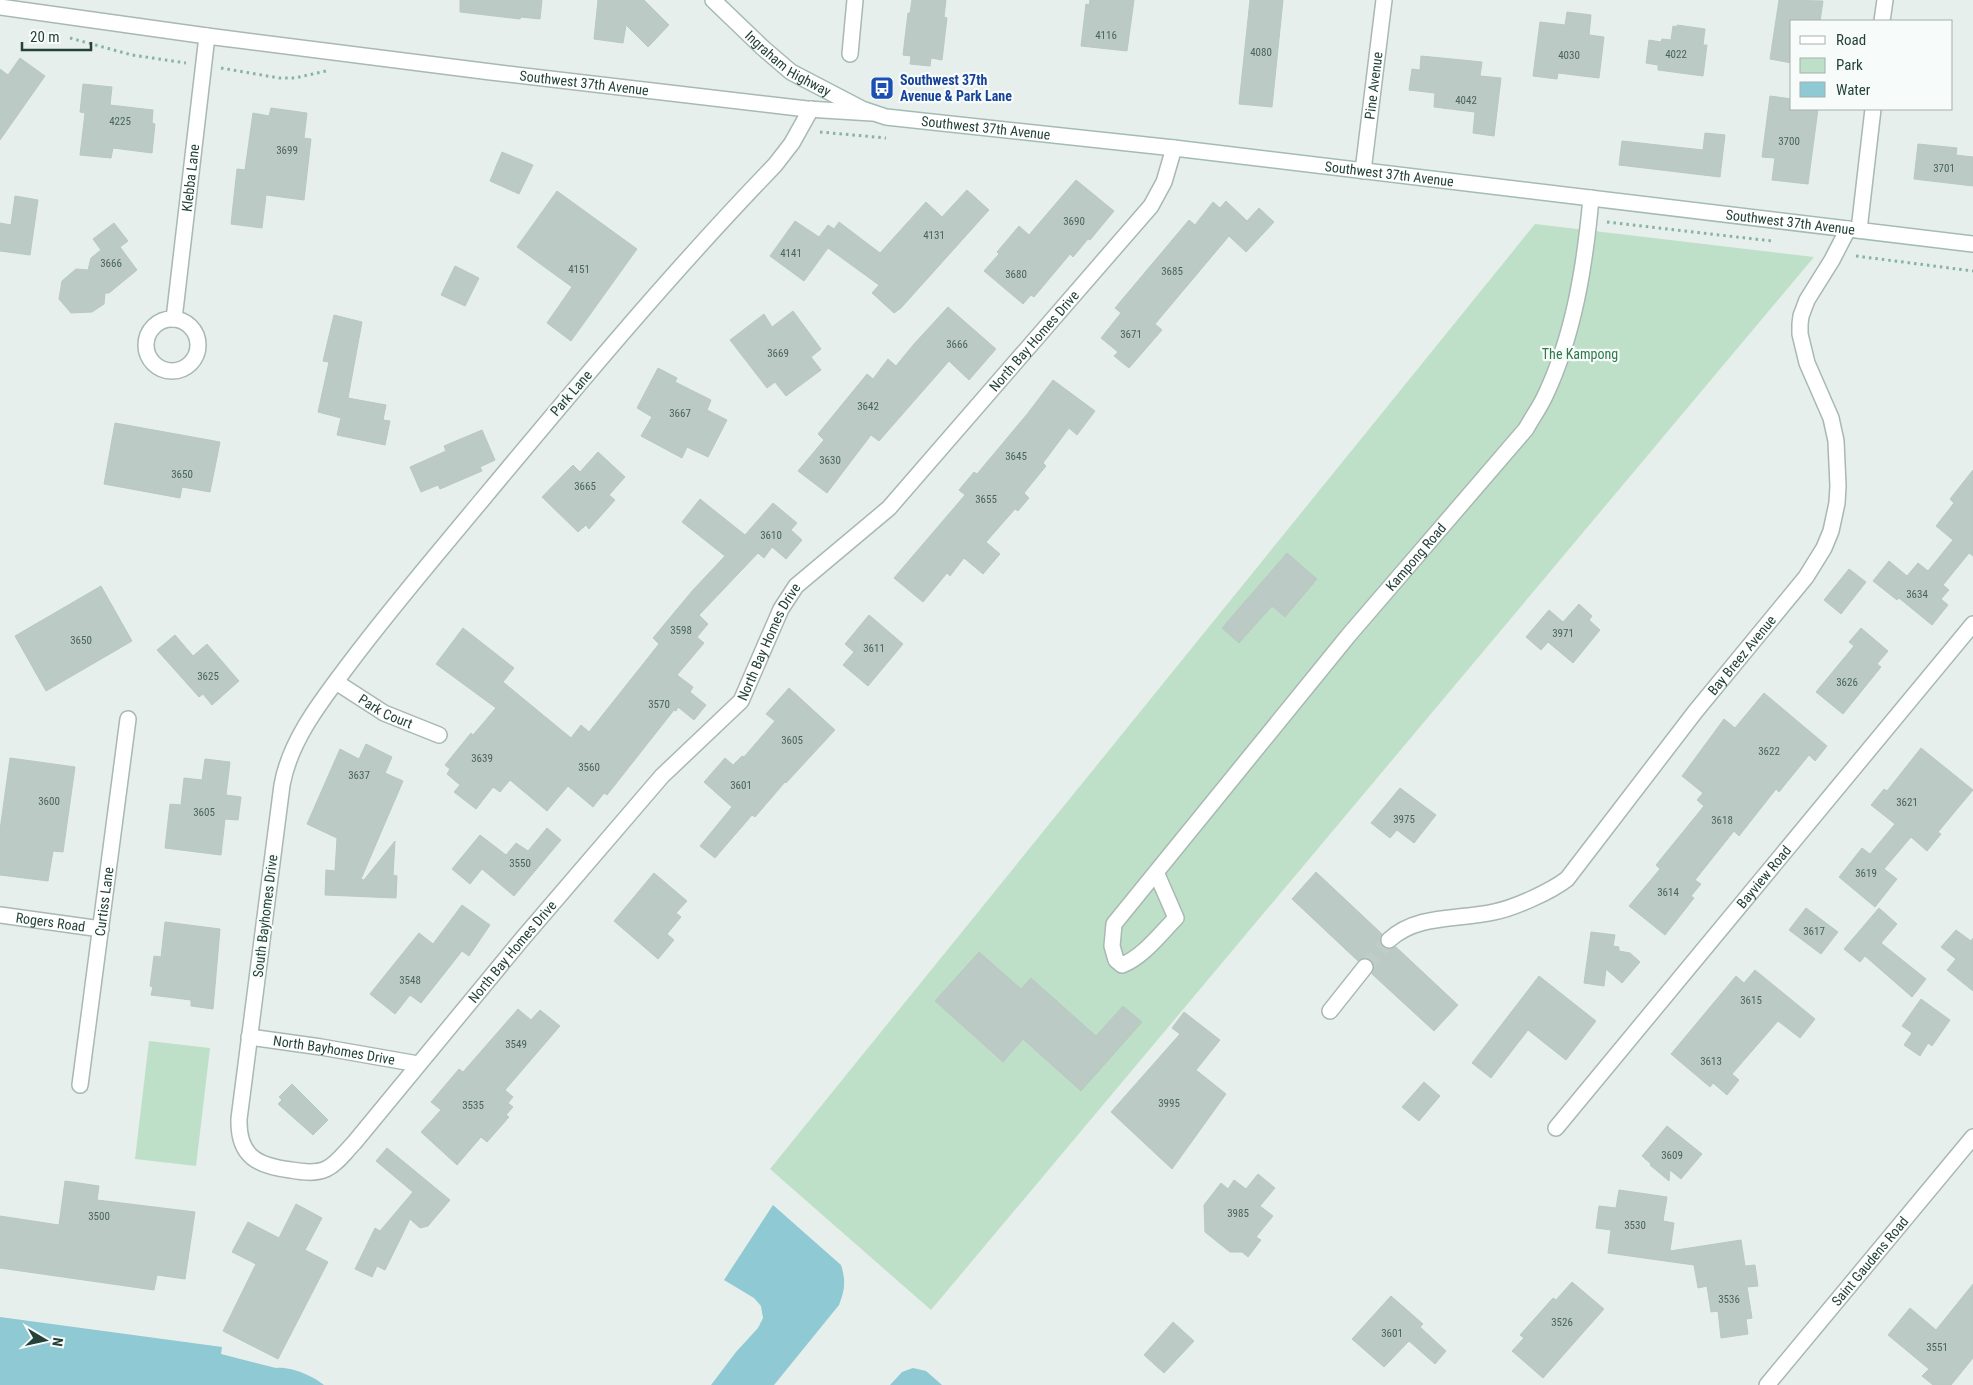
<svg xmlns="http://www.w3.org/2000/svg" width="1973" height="1385" font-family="'Roboto Condensed',sans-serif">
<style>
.green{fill:#bfe0c8}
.water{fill:#8ec9d4}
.building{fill:#bbcac4;stroke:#b8c9c2}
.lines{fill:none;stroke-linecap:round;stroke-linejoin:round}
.minor-tunnel{stroke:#bfccc8;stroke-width:15;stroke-dasharray:15 8;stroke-linecap:butt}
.minor-casing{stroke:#a8b8b2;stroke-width:18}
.tertiary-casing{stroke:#a8b8b2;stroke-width:18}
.secondary-casing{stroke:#a4bbb3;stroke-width:18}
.path{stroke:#86b3a5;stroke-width:3;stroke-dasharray:2.5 4;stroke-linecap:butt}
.minor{stroke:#fff;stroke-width:15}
.tertiary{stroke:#fff;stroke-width:15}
.secondary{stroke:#fff;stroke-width:15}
.labels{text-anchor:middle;stroke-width:4.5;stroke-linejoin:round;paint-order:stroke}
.number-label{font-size:11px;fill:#4a645c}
.street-label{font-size:14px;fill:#24423a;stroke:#f7fbf9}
.transit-label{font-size:14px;font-weight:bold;fill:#164399;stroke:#f7fbf9;text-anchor:start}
.park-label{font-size:14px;fill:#2d7a4b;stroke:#f7fbf9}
</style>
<rect width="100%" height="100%" fill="#e6efeb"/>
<!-- green -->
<g class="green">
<path d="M1535,224l279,33 -883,1053 -161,-141z"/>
<path d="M149,1041l61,7 -14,118 -61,-7z"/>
</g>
<!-- water -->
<g class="water">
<path d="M773,1205l68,60c5,16 4,25 -2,40l-65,80h-63l25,-33 22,-24 5,-10 -2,-12 -7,-8 -30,-18z"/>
<path d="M0,1317l222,30 -1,7 55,14c14,-2 37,8 48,17h-324z"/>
<path d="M913,1368l13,3 16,14h-52l12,-13z"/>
</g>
<!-- building -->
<g class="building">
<path d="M460,0h82l-2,19 -19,-2 -1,2 -60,-7z"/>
<path d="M598,0h46l25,25 -21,22 -22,-22 -3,18 -29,-4z"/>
<path d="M912,0h34l-2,17 3,1 -5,42 -11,-2 -1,8 -20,-2 1,-8 -8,-1 5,-42h2z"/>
<path d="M1090,0h44l-7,51 -46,-5 5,-42 3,1z"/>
<path d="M1250,0h33l-11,107 -33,-3z"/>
<path d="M1779,0l44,1 -3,20h-28v42l-22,-4z"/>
<path d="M1567,12l24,3 -2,20 15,2 -5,41 -41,-5 -1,6 -24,-3 7,-54 25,3z"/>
<path d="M1677,25l28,4 -2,16h4l-4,31 -45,-6v-5l-12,-2 3,-23 12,2 1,-3 9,1 2,-14 4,1z"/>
<path d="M1421,56l61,6 -2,14 21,2 -7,58 -21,-3 2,-21 -41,-5 1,-14 -26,-3 3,-21 8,1z"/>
<path d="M20,58l25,18 -45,64v-71l8,6z"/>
<path d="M83,84l29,3 -2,18 43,5 -1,13 3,1 -3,29 -39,-5 -2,10 -31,-3 5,-42 -5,-1z"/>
<path d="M1770,96l22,3v10h26l-10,75 -36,-4 3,-22 -13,-1z"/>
<path d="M271,108l36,5 -3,25 7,1 -7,61 -38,-5 -4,33 -31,-4 6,-55 8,1 8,-57 16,3z"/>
<path d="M1705,133l20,2 -5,42 -101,-12 3,-24 81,9z"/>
<path d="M1918,144l39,4 -1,7 17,2v29l-59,-7z"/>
<path d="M502,152l31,13 -14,29 -29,-13z"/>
<path d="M1076,180l38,31 -24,29 -2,-1 -15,18 -3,-3 -36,43 -3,-2 -8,9 -39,-33 15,-17 -2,-2 22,-26 10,9z"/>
<path d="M967,190l22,20 -88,98 -7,5 -22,-20 7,-8 -51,-37 -24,33 -34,-25 25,-35 24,16 9,-12 6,4 5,-7 41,31 46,-51 16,15z"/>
<path d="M557,191l80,58 -66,92 -24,-18 25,-36 -55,-40z"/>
<path d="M15,196l23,4 -8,55 -30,-4v-28l11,2z"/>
<path d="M1226,201l21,20 12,-13 15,14 -28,30 -17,-16 -74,88 7,6 -33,38 -15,-12 4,-4 -17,-14 20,-25 -6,-5 74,-88 6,5 18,-23 7,6z"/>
<path d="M114,223l14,18 -8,6 17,23 -28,23h-4l-1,11 -12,8 -21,1 -12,-14 3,-18 14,-12 12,1 3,-12 10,-8 -8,-11z"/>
<path d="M455,266l24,12 -14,28 -24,-11z"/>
<path d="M948,307l48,42 -27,31 -20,-19 -70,80 -8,-6 -44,58 -29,-22 26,-31 -6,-6 49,-60 6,5 15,-20 8,7 18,-22z"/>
<path d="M793,311l28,38 -10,8 10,13 -35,26 -11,-14 -8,6 -37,-48 34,-26 8,13z"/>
<path d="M334,315l28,7 -14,76 38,7 -3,15 7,1 -5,24 -48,-10 4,-17 -23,-6 11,-50 -6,-1z"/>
<path d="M658,368l19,10 -2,4 36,18 -4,10 20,10 -19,37 -21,-10 -5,11 -41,-22 11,-19 -15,-9z"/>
<path d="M1053,380l42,31 -18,24 -8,-7 -26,35 3,3 -22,27 5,5 -11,13 -3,-2 -29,33 14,12 -17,20 -19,-16 -14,18 -3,-3 -24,29 -29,-24 71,-83 -6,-5 15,-18 3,2 51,-61z"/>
<path d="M115,423l105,19 -10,50 -28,-5 -2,11 -76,-14z"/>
<path d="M482,430l13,30 -15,7 2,4 -42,18 -2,-4 -17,7 -11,-25 36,-16 -2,-5z"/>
<path d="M598,452l27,25 -16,18 6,5 -26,29 -3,-4 -8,7 -36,-35 31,-32 7,7z"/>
<path d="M1973,470v86l-4,-3 -26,32 6,5 -8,9 7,6 -16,20 -33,-27 -2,2 -24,-19 16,-20 18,15 11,-13 10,8 25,-31 -17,-14 18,-23 -4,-4z"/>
<path d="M700,499l45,36 28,-32 24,20 -6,7 11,10 -16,19 -14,-12 -8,11 -6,-5 -59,62 9,9 -11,13 7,6 -27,32 16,12 -3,5 16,13 -12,15 -16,-13 -2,4 -2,-1 -67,85 -3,-2 -11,14 -25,-21 -21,25 -37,-31 -10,12 -7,-5 -17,22 -22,-17 6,-7 -13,-11 3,-5 -5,-4 26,-32 2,2 23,-27 -60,-44 27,-36 51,40 -11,14 68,56 10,-13 8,7 70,-88 -6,-6 40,-48 32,-34 -43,-34z"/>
<path d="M1287,553l30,26 -32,38 -13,-11 -33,37 -17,-15z"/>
<path d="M1849,569l17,13 -25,32 -17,-14z"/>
<path d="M101,586l31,55 -86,50 -31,-55z"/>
<path d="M1579,604l13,12 -3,4 11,10 -27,33 -25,-21 -7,8 -15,-13 23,-27 14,12z"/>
<path d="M869,615l34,29 -35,42 -25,-21 11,-13 -9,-8z"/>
<path d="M1861,628l27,23 -11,13 4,3 -38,47 -27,-22 38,-46 -5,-4z"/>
<path d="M175,635l18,21 14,-12 32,37 -27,24 -9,-11 -4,3 -42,-47z"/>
<path d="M789,688l46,42 -49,53 -1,-1 -30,35 -3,-2 -37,43 -15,-12 32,-39 -28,-25 21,-24 8,7 9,-9 2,1 31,-36 -9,-7z"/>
<path d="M1764,693l63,53 -12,15 -6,-6 -30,37 -3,-3 -37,47 -5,-5 -39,49 6,4 -10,12 3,2 -29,37 -36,-29 31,-37 -4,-4 48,-59 -7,-6 6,-7 -21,-17 42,-57 11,9z"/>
<path d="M366,744l26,13 -7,16 18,8 -42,98 3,1 31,-39 -2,34 4,1 -1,22 -71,-3 1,-25 9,1 2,-33 -30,-14 33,-75 19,10z"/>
<path d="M1921,748l52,42 -35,42 3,2 -14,17 -16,-14 -27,32 13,10 -22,28 -36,-30 23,-29 8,6 25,-30 -24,-19 13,-16 3,2z"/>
<path d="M10,758l65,9 -12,85 -10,-1 -5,30 -48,-6v-45z"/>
<path d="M205,759l25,3 -4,33 15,2 -3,23 -13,-1 -4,36 -56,-7 5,-44 11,1 3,-27 18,2z"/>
<path d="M1400,788l36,27 -22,28 -17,-13 -7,8 -19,-15z"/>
<path d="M547,828l14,12 -47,56 -32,-27 -12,15 -18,-15 28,-34 26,20 10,-12 12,8z"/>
<path d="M1316,872l66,62 -2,7 2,5 8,3 6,-2 62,58 -24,26 -62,-57 2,-6 -3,-8 -5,-2 -8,3 -66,-62z"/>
<path d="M654,873l33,28 -11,12 5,4 -14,17 7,6 -16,19 -44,-38z"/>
<path d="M462,905l28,20 -21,31 -7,-5 -41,52 -11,-8 -15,19 -25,-20 49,-61 14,11z"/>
<path d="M1806,908l32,24 -17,22 -32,-24z"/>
<path d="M1879,908l18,16 -16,19 45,36 -14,18 -47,-41 -5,6 -16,-13z"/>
<path d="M165,922l55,7 -7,80 -22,-3v-6l-40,-5 2,-8 -3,-1 4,-30 7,1z"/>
<path d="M1956,930l15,11 2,-3v53l-26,-21 9,-11 -15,-12z"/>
<path d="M1591,932l24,3 -2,11 6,1v4l11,2 10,9 -18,21 -16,-14 -2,17 -20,-3z"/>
<path d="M979,952l42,37 10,-11 65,58 27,-30 19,16 -61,69 -58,-52 -20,23 -68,-61z"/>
<path d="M1755,970l60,49 -15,19 -22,-17 -46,53 7,6 -12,15 -14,-12 -3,4 -39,-33 65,-78 8,7z"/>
<path d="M1539,976l57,45 -30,39 -38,-30 -37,48 -19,-15z"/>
<path d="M1921,999l29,21 -18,26 -4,-3 -8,13 -16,-11 8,-12 -10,-7z"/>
<path d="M518,1009l13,11 9,-10 20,16 -55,64 8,7 -5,6 5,4 -7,8 3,2 -22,25 -6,-5 -24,28 -36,-33 20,-22 -10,-8 28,-33 4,3z"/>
<path d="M1184,1012l36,28 -24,30 30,24 -54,75 -61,-57 69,-78 -8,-6z"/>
<path d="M1424,1082l16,14 -21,25 -17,-14z"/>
<path d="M292,1084l36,36 -15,15 -35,-31 4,-4 -3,-3z"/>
<path d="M1667,1126l35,28 -21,25 -11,-9 -1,11 -19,-16 1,-1 -9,-8z"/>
<path d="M387,1148l63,52 -22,26 -8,2 -10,-9 -25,51 -8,-4 -5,11 -17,-8 20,-41 5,3 33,-39 -37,-31z"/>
<path d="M1258,1174l17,14 -15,18 13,10 -17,21 5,3 -13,17 -6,-5h-12l-25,-20 -1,-27 17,-22 7,6 6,-9 12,9z"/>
<path d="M65,1181l34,5 -2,14 98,12 -10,67 -28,-4 -3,15 -154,-22v-52l59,9z"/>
<path d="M1619,1190l48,7 -4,24 11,2 -4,28 71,-11 4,26 10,-1 3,21 -11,1 5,31 -6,1 2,15 -27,4 -3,-27 -7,1 -4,-26 -9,2 -4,-23 -86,-12 3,-23 -15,-2 3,-22 17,2z"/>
<path d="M296,1204l26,14 -17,32 23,12 -50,97 -55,-28 33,-67 -24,-12 16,-30 31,16z"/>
<path d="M1572,1282l32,27 -61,69 -31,-27 12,-13 -4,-3 33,-37 3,2z"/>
<path d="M1973,1284v74l-22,27h-18l-11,-9 7,-7 -41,-34 22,-27 26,22z"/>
<path d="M1391,1296l32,28 -3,3 26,24 -11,13 -26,-23 -25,26 -32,-28z"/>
<path d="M1173,1322l21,19 -30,32 -20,-18z"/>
</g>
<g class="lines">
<!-- minor-tunnel -->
<path class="minor-tunnel" d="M1365,967l24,-27"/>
<!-- minor casing -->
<g class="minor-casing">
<g id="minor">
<path d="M1882,21l3,-21"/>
<path d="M850,54l5,-54"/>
<path id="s1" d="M811,109l-19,34 -17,22c-114,118 -218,245 -323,371 -35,42 -70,84 -103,128 -27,36 -59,76 -67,121l-43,334c-1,38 19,47 52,51 11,2 24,4 35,-1 11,-5 19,-17 28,-26l169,-205 139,-162 79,-75 40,-92 15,-23 93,-78 262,-302 13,-24 10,-34"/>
<path id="s2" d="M1363,171l21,-171"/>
<path d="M1859,230l14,-121"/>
<circle cx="172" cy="345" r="26"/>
<path id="s3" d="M174,319l33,-283"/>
<path id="s4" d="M336,682l48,31 55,22"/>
<path id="s5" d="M1156,872l20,46c-16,16 -33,39 -54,47l-6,-5 -4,-14 2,-22 234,-288 178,-207c6,-11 14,-22 19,-33 29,-61 40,-131 46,-198"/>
<path id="s6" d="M0,915l101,14"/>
<path id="s7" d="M1389,940c28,-26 69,-20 105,-28 20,-4 56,-20 73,-33l128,-167 111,-135 18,-29 7,-17 6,-28 1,-17 -2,-45 -5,-23 -24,-55 -7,-29v-10l1,-8 6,-16 25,-40 16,-31"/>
<path d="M1330,1011l35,-44"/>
<path id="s8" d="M249,1037l72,10 97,17"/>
<path id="s9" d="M80,1085l48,-366"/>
<path id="s10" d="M1556,1128l417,-504"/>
<path id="s11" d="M1767,1385l206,-248"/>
</g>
</g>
<!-- tertiary casing -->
<g class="tertiary-casing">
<g id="tertiary">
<path id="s12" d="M0,7l207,29 284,36 316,37 65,4"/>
</g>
</g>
<!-- secondary casing -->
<g class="secondary-casing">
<g id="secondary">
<path id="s13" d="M713,0l50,48 28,24 71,37 24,8 288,31 799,96"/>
</g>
</g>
<!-- path -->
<g class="path">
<path d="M70,38l62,17 54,8"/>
<path d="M221,68l58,10h16l31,-7"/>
<path d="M820,132l66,6"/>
<path d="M1607,222l165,19"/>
<path d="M1856,256l117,15"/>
</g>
<!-- minor -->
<use href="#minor" class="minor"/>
<!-- tertiary -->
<use href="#tertiary" class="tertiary"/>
<!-- secondary -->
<use href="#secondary" class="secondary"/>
</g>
<!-- icons -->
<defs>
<g id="bus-square" transform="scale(1.25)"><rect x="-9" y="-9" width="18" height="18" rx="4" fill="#1a4fb4" stroke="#f7fbf9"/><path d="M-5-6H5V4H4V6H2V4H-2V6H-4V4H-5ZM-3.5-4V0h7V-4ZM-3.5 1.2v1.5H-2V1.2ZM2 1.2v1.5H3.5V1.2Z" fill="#fff"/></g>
</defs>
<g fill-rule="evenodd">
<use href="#bus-square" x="882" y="88"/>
</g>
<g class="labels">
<!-- number labels -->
<g class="number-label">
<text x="1106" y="39">4116</text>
<text x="1261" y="56">4080</text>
<text x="1676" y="58">4022</text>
<text x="1569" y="59">4030</text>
<text x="1466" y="104">4042</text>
<text x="120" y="125">4225</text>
<text x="1789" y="145">3700</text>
<text x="287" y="154">3699</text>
<text x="1944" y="172">3701</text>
<text x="1074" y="225">3690</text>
<text x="934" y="239">4131</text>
<text x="791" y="257">4141</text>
<text x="111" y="267">3666</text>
<text x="579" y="273">4151</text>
<text x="1172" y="275">3685</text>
<text x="1016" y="278">3680</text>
<text x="1131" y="338">3671</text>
<text x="957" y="348">3666</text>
<text x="778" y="357">3669</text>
<text x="868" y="410">3642</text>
<text x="680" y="417">3667</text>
<text x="1016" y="460">3645</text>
<text x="830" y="464">3630</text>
<text x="182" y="478">3650</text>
<text x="585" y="490">3665</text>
<text x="986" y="503">3655</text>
<text x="771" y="539">3610</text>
<text x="1917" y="598">3634</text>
<text x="681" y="634">3598</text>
<text x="1563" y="637">3971</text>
<text x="81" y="644">3650</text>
<text x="874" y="652">3611</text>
<text x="208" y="680">3625</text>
<text x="1847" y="686">3626</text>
<text x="659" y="708">3570</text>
<text x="792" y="744">3605</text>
<text x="1769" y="755">3622</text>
<text x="482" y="762">3639</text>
<text x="589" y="771">3560</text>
<text x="359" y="779">3637</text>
<text x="741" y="789">3601</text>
<text x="49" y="805">3600</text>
<text x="1907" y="806">3621</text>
<text x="204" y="816">3605</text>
<text x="1404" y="823">3975</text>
<text x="1722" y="824">3618</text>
<text x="520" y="867">3550</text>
<text x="1866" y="877">3619</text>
<text x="1668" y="896">3614</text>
<text x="1814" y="935">3617</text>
<text x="410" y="984">3548</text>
<text x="1751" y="1004">3615</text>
<text x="516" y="1048">3549</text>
<text x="1711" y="1065">3613</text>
<text x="1169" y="1107">3995</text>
<text x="473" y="1109">3535</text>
<text x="1672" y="1159">3609</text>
<text x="1238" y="1217">3985</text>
<text x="99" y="1220">3500</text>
<text x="1635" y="1229">3530</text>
<text x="1729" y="1303">3536</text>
<text x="1562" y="1326">3526</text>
<text x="1392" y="1337">3601</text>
<text x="1937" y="1351">3551</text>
</g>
<!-- street labels -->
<g class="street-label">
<text dy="5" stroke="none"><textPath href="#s13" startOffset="99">Ingraham Highway</textPath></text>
<text dy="5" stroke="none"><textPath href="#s12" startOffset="589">Southwest 37th Avenue</textPath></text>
<text dy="5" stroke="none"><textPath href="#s2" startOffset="86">Pine Avenue</textPath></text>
<text dy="5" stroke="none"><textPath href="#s13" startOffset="312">Southwest 37th Avenue</textPath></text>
<text dy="5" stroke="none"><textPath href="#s13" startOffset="718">Southwest 37th Avenue</textPath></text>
<text dy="5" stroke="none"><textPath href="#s3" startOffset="142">Klebba Lane</textPath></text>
<text dy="5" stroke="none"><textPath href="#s13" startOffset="1122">Southwest 37th Avenue</textPath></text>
<text dy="5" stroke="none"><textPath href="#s1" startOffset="2415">North Bay Homes Drive</textPath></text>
<text transform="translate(571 393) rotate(-49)" y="5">Park Lane</text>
<text dy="5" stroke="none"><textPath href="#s5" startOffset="642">Kampong Road</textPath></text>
<text dy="5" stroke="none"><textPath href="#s1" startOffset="2010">North Bay Homes Drive</textPath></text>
<text dy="5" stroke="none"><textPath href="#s7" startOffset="475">Bay Breez Avenue</textPath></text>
<text dy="5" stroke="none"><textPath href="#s4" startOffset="58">Park Court</textPath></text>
<text dy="5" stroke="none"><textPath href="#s10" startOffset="326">Bayview Road</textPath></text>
<text dy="5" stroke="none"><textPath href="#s9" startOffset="185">Curtiss Lane</textPath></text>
<text transform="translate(265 916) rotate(-83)" y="5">South Bayhomes Drive</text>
<text dy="5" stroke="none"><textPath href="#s6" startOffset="51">Rogers Road</textPath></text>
<text dy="5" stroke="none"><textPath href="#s1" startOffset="1605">North Bay Homes Drive</textPath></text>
<text dy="5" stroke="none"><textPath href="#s8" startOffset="86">North Bayhomes Drive</textPath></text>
<text dy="5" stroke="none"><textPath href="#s11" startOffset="161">Saint Gaudens Road</textPath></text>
</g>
<!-- transit labels -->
<g class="transit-label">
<text x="900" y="85">Southwest 37th<tspan x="900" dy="16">Avenue &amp; Park Lane</tspan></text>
</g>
<!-- park labels -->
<g class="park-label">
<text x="1580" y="359">The Kampong</text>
</g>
</g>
<!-- legend -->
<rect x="1790" y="20" width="162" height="90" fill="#f7fbf9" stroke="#a3b1ad"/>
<rect x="1800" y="36" width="25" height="8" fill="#ffffff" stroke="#a3b1ad"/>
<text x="1836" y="45" font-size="15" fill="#24423a">Road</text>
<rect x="1800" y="58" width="25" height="15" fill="#bfe0c8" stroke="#a3b1ad"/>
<text x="1836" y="70" font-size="15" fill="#24423a">Park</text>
<rect x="1800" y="82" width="25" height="15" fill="#8ec9d4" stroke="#a3b1ad"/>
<text x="1836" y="95" font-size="15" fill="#24423a">Water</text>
<!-- north arrow -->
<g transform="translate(45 1340) rotate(99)" stroke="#f7fbf9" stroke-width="4" paint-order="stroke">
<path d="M0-4L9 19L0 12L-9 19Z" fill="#24423a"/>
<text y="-8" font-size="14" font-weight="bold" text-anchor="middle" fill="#24423a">N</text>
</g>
<!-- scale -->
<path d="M22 42v8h69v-8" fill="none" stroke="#24423a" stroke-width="2.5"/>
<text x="30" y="42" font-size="15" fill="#24423a" stroke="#f7fbf9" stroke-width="4" paint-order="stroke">20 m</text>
</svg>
